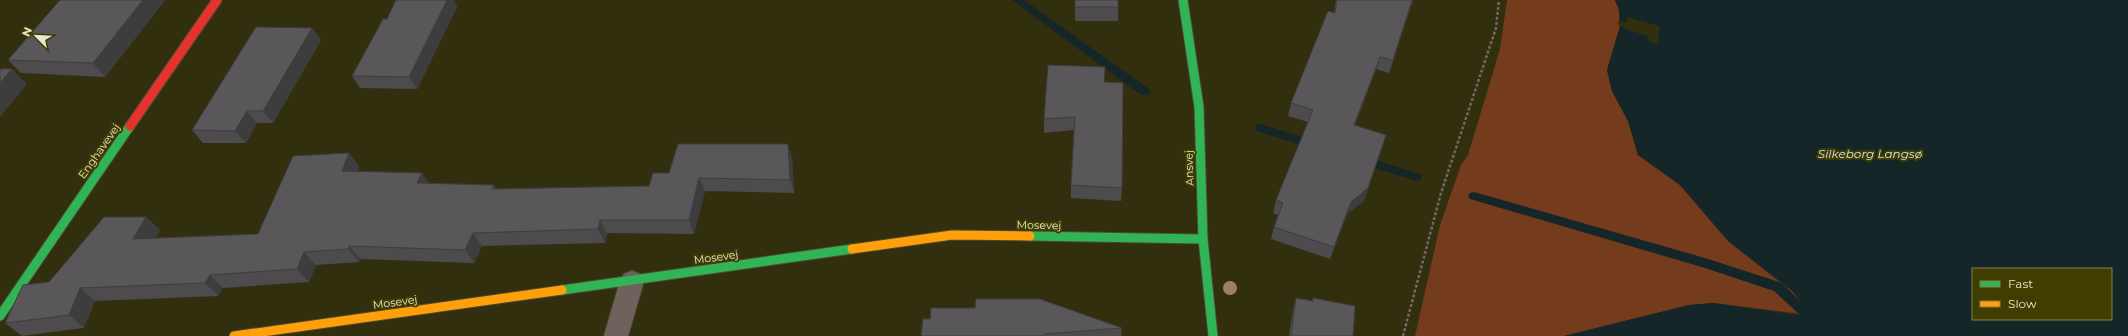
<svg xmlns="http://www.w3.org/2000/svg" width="2128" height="336" font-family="Montserrat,sans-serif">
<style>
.green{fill:#743b1c}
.water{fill:#152628;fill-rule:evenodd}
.pier{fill:#322f0f}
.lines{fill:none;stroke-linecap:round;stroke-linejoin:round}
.stream{fill:#152628;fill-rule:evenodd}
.street-casing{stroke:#4d4a30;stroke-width:2}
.fast-casing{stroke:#4d4a30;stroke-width:11}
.slow-casing{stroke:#4d4a30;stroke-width:11}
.jam-casing{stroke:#4d4a30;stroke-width:11}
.path{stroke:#736961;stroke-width:2.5;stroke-dasharray:3 2;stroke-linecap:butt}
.street{fill:#6f615c;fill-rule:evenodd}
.fast{stroke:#30b455;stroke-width:9}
.slow{stroke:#ff9f0a;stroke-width:9}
.jam{stroke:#e5322d;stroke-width:9}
.tree{fill:#9d7f65}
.wall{fill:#4d4b4d}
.shaded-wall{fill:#3e3d3e}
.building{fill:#595759;stroke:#3e3d3e}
.labels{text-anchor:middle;stroke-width:4;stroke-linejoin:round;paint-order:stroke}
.street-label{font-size:11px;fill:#e9e7cb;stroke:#413c00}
.water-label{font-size:12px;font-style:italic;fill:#c9e5f0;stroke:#413c00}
</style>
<rect width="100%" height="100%" fill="#322f0f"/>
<!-- green -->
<path class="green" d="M1507,0h108l4,10 1,16 -13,44 5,21 16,30 10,34 42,30 48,56 64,50 9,11 2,8 -1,4 -89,-11 -24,2 -125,31h-149l25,-111 21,-60 7,-10 32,-106z"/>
<!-- water -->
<path class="water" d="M1615,0h513v336h-564l125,-31 24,-2 85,12 4,-1 1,-4 -2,-8 -9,-11 -64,-50 -48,-56 -42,-30 -10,-34 -16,-30 -5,-21 13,-44 -1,-16zM1973,269h138v50h-138z"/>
<!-- pier -->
<path class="pier" d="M1627,17l33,9 -3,18 -9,-3v-5l-23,-7v-2l-7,-2v-4l8,2z"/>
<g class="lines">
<!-- stream -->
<g class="stream">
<path d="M1012,0h12l125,89 1,3 -1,3h-8z"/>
<path d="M1260,124l59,18 1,3 -5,4 -59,-18 -1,-3 1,-3z"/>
<path d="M1362,156l58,18 2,3 -2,3 -4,1 -58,-18 -1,-3 1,-3z"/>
<path d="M1474,192l231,66 77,25 27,27 -2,4 -4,1 -4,-1 -25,-23 -69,-23 -235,-69 -2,-3 2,-3z"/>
</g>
<!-- street casing -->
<g class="street-casing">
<path id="street" d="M632,271l8,3 4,7 -16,55h-24l16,-55 4,-7z"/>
</g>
<!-- fast casing -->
<g class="fast-casing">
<g id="fast">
<path d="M1183,0l16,107 4,132 10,97"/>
<path d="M1030,236l173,3"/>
<path d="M562,290l290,-41"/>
<path d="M0,316l130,-190"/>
</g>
</g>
<!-- slow casing -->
<g class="slow-casing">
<g id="slow">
<path d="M852,249l100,-14 78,1"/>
<path d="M234,336l328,-46"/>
</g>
</g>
<!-- jam casing -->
<g class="jam-casing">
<path id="jam" d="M130,126l87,-126"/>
</g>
<!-- path -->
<path class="path" d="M1403,336l38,-143 55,-165 3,-28"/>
<!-- street -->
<use href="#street" class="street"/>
<!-- fast -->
<use href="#fast" class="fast"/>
<!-- slow -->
<use href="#slow" class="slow"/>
<!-- jam -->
<use href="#jam" class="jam"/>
</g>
<!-- trees -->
<circle class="tree" cx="1230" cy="288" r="7"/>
<!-- wall -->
<g class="wall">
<path d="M60,0h105l-60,77 -84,-4 -13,-13z"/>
<path d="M396,0h57l4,7 -40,82 -57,-1 -8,-12 35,-57z"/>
<path d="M1075,0l43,7v14h-43z"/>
<path d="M1336,0h77l-24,73 -13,-4 -21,56 9,76 -17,13 -17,45 -59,-20 3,-12 5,-12 -6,-2 3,-13 32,-78 -20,-6 3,-13 43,-90z"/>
<path d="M312,28l9,12 -48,83h-16l-11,20h-43l-11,-13z"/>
<path d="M1104,82l18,106 -1,13 -50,-3v-13l3,-55 -30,3v-14z"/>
<path d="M349,153l10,14 -2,4 72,12 68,6 152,-3 20,-13 123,-16 2,36 -89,-2 -11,43 -87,-1 -2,10 -123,3 -8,17 -114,-4 -1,3 -43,3 -7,17 -86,6 -5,8 -123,5 -11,27 -62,8 -17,-13 44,-41 97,-65 14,13 -5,8 103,-4z"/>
<path d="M1296,298l16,3 1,-3 40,38h-64l4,-26z"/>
<path d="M1122,328l-1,8h-200z"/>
</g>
<!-- shaded-wall -->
<g class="shaded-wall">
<path d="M143,0h22l-60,77 -12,-14z"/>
<path d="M447,0h6l4,7 -40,82 -8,-12z"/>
<path d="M312,28l9,12 -48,83 -10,-12z"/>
<path d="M1380,57l-4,12 -26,68 4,-12z"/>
<path d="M12,69l15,15 -27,33v-34z"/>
<path d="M247,111l10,12 -11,20 -11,-12z"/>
<path d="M1386,135l-22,66 -17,13 -17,45 21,-57z"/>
<path d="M788,144l4,13 2,36 -4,-13z"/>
<path d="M349,153l10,14 -7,17 -10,-13z"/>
<path d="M422,173l9,13 -14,-3z"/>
<path d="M699,178l6,13 -11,43 -5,-14z"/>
<path d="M494,185l8,13 -10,-9z"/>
<path d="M146,217l14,13 -13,22 -14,-13z"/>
<path d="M600,220l7,13 -2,10 -7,-14z"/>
<path d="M473,233l9,13 -8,17 -9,-13z"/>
<path d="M349,246l11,13 -1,3 -11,-13z"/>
<path d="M304,252l12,13 -7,17 -12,-13z"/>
<path d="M210,275l13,13 -5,8 -13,-13z"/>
<path d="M80,288l15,13 -11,27 -15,-13z"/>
</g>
<!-- building -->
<g class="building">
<path d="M60,0h83l-50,63 -85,-3z"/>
<path d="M396,0h51l-38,77 -57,-1 31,-57h4z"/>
<rect x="1075" y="0" width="43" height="7"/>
<path d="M1337,0h75l-19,60 -13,-3 -26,68 32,10 -18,53 -17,14 -17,45 -60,-20 9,-24 -7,-3 37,-90 -22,-7 37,-92 7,2z"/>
<path d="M256,27l56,1 -49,83h-16l-12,20 -43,-1z"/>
<path d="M1048,65l57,2 -1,15 19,1 -1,105 -51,-3 4,-68 -31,2z"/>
<path d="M0,69h12l-12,14z"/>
<path d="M678,144h110l2,36 -91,-2 -10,42h-89l-2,9 -125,4 -8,17 -116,-4 -1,3 -44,3 -7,17 -87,6 -5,8 -125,5 -11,27 -64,8 18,-38 26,-3 55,-65h42l-13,22 125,-5 35,-78 56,-3 -7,18 80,2 -5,10 77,2 -2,4 157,-3 4,-13h16z"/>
<path d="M1296,298l17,3v-3l42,8 -2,30h-62z"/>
<path d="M976,299h64l82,29 -77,6v2h-124l2,-17h7l1,-11h44z"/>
</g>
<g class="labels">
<!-- street labels -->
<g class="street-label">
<text transform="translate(99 151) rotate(-55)" y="4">Enghavevej</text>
<text transform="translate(1189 168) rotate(-92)" y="4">Ansvej</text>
<text transform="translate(1039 225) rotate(1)" y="4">Mosevej</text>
<text transform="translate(716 257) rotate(-8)" y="4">Mosevej</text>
<text transform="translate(395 302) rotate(-8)" y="4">Mosevej</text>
</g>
<!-- water labels -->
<g class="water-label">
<text x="1870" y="158">Silkeborg Langsø</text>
</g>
</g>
<!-- legend -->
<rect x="1972" y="268" width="140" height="52" fill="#413c00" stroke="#848051"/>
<rect x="1980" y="281" width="20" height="6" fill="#30b455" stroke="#848051"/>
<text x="2008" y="288" font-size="12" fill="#e9e7cb">Fast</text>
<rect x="1980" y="301" width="20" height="6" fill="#ff9f0a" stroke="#848051"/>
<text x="2008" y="308" font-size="12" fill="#e9e7cb">Slow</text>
<!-- north arrow -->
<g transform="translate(36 36) rotate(294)" stroke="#413c00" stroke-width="3" paint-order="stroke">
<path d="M0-3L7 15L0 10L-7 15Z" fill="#e9e7cb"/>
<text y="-6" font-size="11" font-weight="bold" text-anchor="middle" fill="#e9e7cb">N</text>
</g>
</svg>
